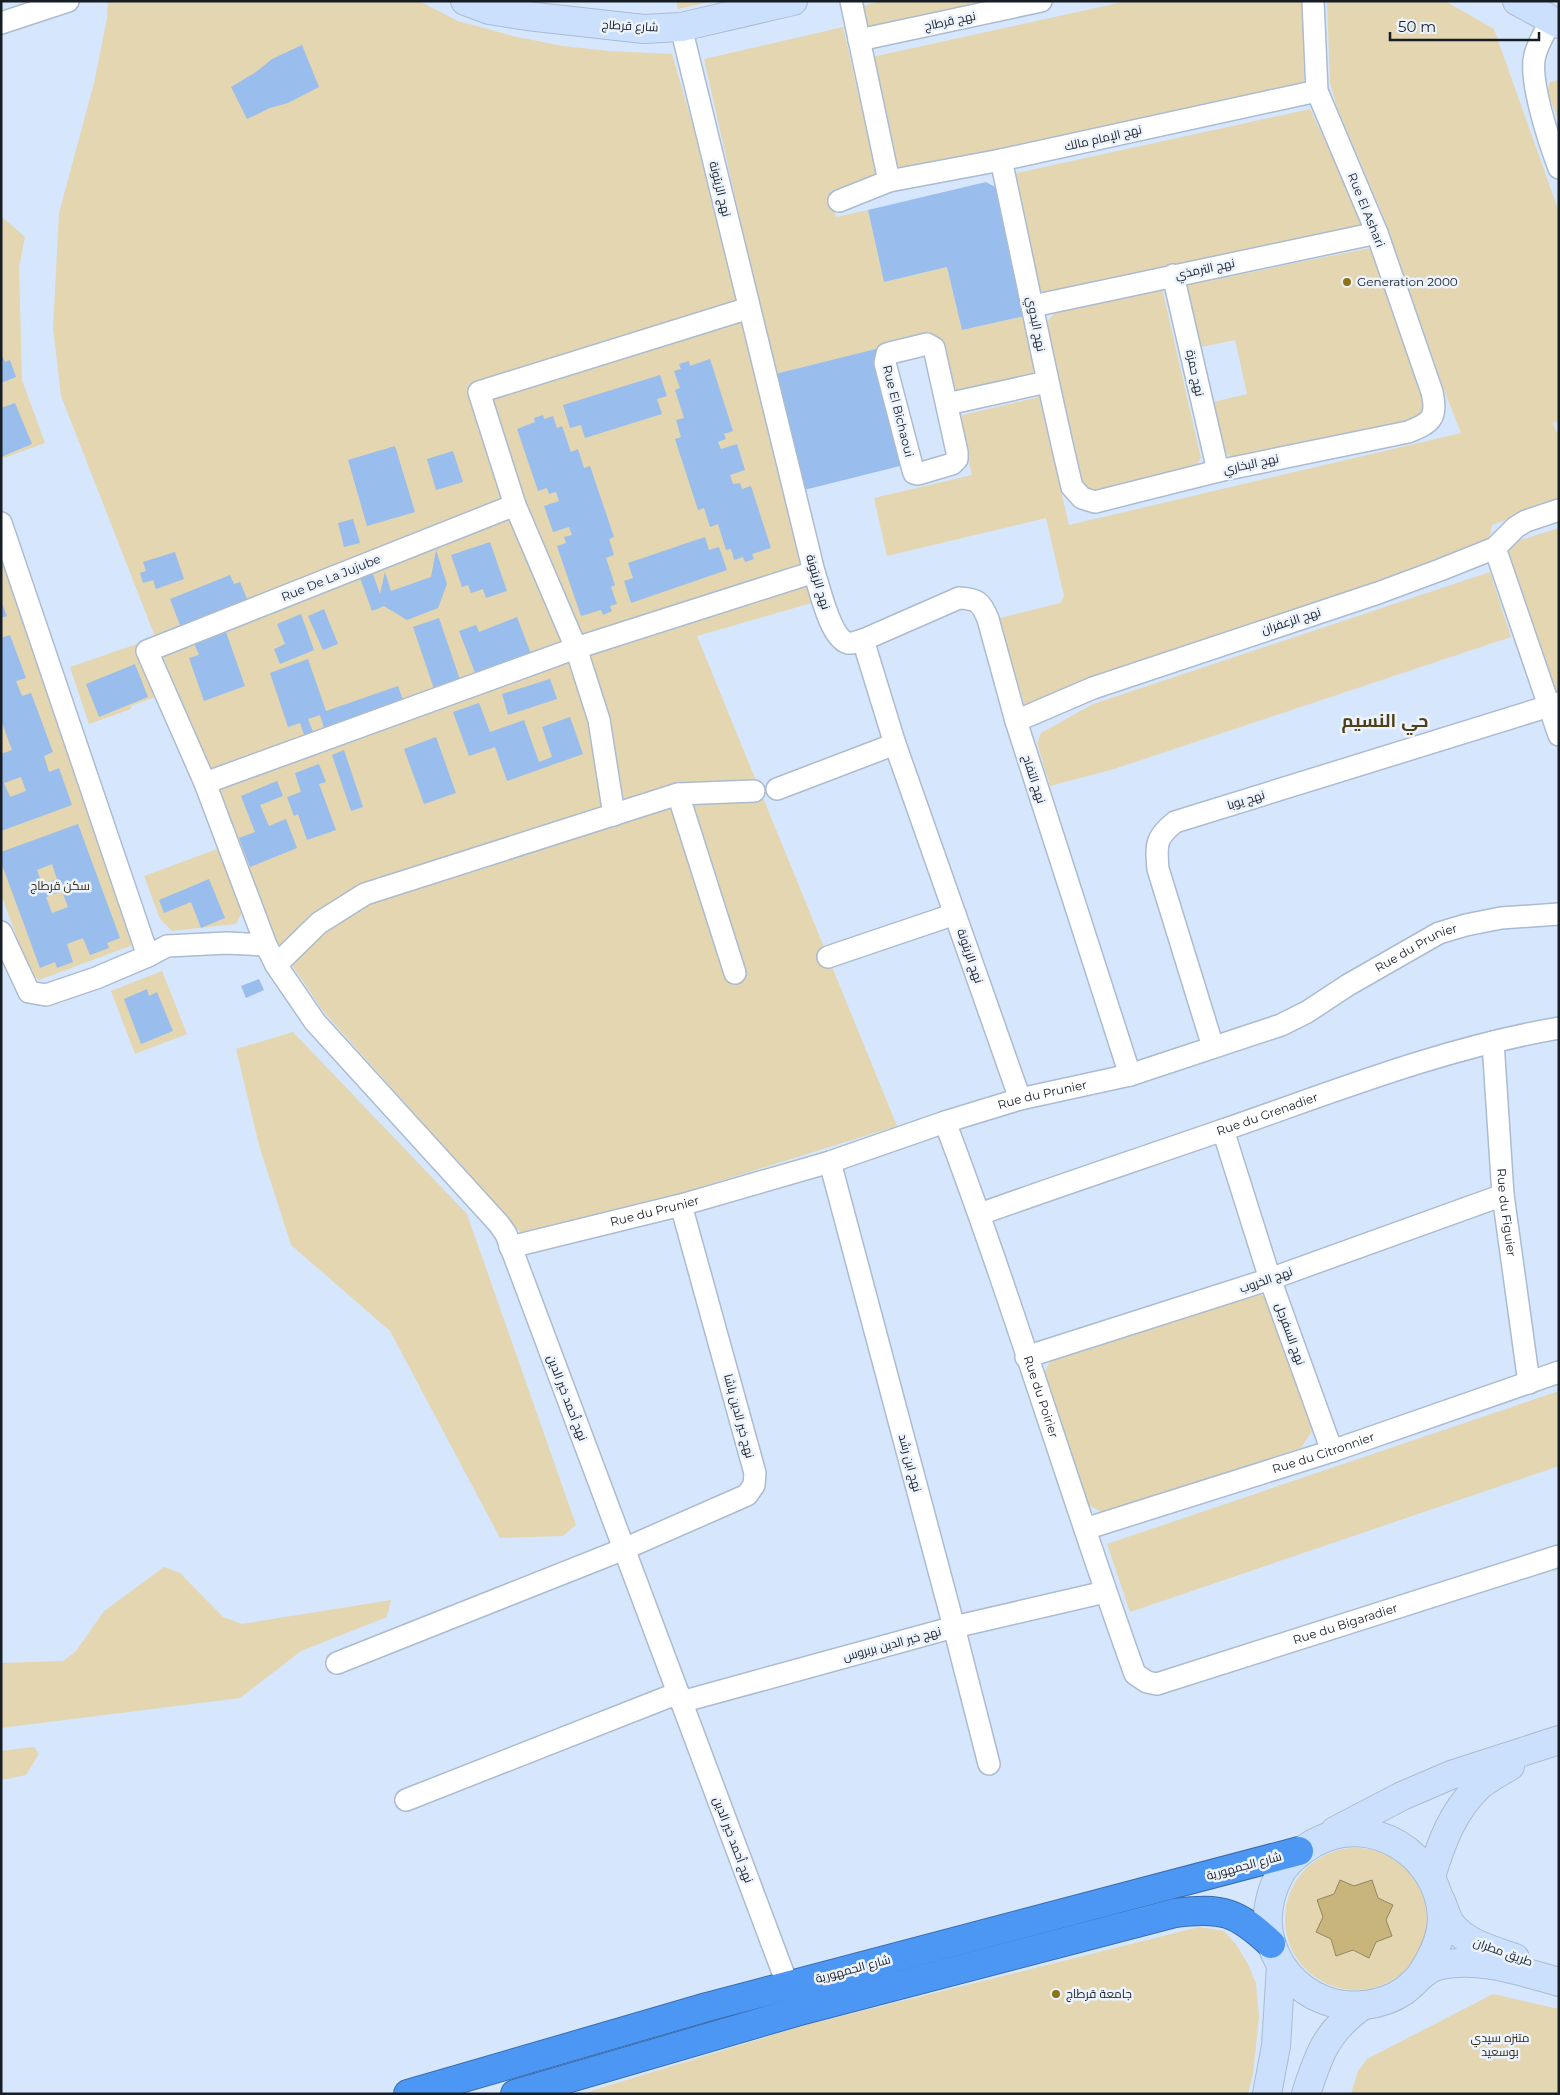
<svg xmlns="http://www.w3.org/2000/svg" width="1560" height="2095" font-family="Montserrat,Cairo,sans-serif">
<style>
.green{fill:#e3d6b1}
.water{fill:#c7b57c;stroke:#928762}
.building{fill:#99bdec;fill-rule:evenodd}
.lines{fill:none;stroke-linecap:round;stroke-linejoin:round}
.street-casing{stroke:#abbbd0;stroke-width:24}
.secondary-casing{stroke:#abbbd0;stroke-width:30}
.highway-casing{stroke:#3a6cac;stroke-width:30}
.street{stroke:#fff;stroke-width:21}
.secondary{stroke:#cae0fc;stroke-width:28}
.highway{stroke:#4d97f4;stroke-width:28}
.poi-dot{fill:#8c7316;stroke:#ecf3fc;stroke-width:2}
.labels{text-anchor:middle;stroke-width:5;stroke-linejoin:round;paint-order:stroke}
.street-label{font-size:12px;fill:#171d25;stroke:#ecf3fc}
.poi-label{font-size:12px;fill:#171d25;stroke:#ecf3fc;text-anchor:start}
.park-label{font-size:12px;fill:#322a0f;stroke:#ecf3fc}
.district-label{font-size:18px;font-weight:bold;fill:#4e4119;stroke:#ecf3fc}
</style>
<rect width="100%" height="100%" fill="#d6e7fd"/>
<!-- green -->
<g class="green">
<path d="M108,1h311l39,20 59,16 46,9 47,5 62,3 19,65 121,484 -115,33 200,490 -219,68 -157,39 -198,-222 -42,-62 -32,-72 -188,-481 -8,-68 6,-115 35,-130 13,-65z"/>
<path d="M676,1h38l-36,8z"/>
<path d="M881,1h141l-160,35 -6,-28z"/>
<path d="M1127,1h176l1,86 -396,88 -12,-7 -24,-111z"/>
<path d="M1327,1h118l49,28 65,183v209l-6,2 6,14v64l-67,24 -3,17 -461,172 -32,-95 64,-16 4,-7 -18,-78 -159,38 -13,-58 98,-23 -14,-59 81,-19 30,128 392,-92 -19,-48 -58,-167 -47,-111 -7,-24z"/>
<path d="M843,27l35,153 -48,11 6,26 32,-7 16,72 63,-15 15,63 63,-14 12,52 -11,11 -69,16 -10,-5 -13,-54 -159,38 -71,-315z"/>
<path d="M1559,80v41l-12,-29 3,-10z"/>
<path d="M1310,109l54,115 -325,72 -26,-122z"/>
<path d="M1,216l24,21 -6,30 3,113 23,63 -44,16z"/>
<path d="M1370,248l58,163 -10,10 -180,41 -14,-11 -11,-49 34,-8 -12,-54 -38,8 -14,-62z"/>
<path d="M1162,288l39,170 -8,13 -99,23 -11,-10 -37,-161 9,-10z"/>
<path d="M1559,528v165l-13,-7 -40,-129 5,-14z"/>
<path d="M1,555l139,382 -7,8 -94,35 -9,-7 -29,-79z"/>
<path d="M1490,572l21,65 -397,132 -64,17 -13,-43 4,-10 52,-29z"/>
<path d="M140,643l18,53 -27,10v3l-42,15 -19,-57z"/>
<path d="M220,848l22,64 -6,12 -64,7 -12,-12 -16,-43z"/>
<path d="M162,971l25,63 -52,20 -24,-63z"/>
<path d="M293,1032l174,182 109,311 -13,11 -63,2 -110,-207 -99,-86 -32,-100 -23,-96z"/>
<path d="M1256,1292l14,8 42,131 -11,17 -197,65 -18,-9 -43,-129 10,-19z"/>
<path d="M1559,1391v75l-429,146 -23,-68z"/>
<path d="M164,1567l16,6 43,44 19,7 149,-24 -4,17 -86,34 -61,47 -239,30v-65l62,-2 13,-10 28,-40z"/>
<path d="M34,1747l5,7 -13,21 -25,5v-29z"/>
<circle cx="1356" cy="1919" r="71"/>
<path d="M1199,1927l25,4 12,13 12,20 8,19 3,34 -6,57 -5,20h-667l221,-68z"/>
<path d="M1493,1994l66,15v85h-208l7,-23 9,-12z"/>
</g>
<!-- water -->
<path class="water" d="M1340,1880l14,6 18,-6 6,18 15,7 -7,15 6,16 -16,6 -7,16 -16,-8 -17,6 -5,-17 -15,-7 7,-15 -6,-17 17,-6z"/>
<!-- building -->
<g class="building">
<path d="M302,45l17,42 -31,16 -18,5 -23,11 -16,-32 25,-15 16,-13z"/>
<path d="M986,182l9,5 30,129 -63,14 -15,-63 -63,15 -16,-72z"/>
<path d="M876,349l28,116 -100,25 -29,-116z"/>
<path d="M1,354l4,8 5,-2 6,17 -15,6z"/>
<path d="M710,359l23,72 -9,3 2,5 -8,3 3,7 16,-5 8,26 -15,5 3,9 7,-1 2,6 9,-3 20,62 -19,6 2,5 -9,3 -2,-5 -9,3 -3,-11 -5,1 -8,-26 -8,3 -6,-19 -6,2 -23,-71 6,-2 -5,-17 8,-2 -9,-28 5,-2 -6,-17 7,-2 -2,-5 10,-3 1,5z"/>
<path d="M660,375l7,21 -10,3 5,15 -77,24 -4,-13 -11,3 -7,-23z"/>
<path d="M15,403l17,41 -31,13v-49z"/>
<path d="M543,415l1,4 9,-3 4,12 5,-2 9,26 7,-3 6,19 6,-2 24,71 -5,2 5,16 -8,3 9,27 -4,2 6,17 -7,2 2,5 -9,4 -2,-5 -20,6 -24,-70 9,-3 -2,-6 8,-2 -3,-8 -16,5 -9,-26 15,-5 -3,-9 -7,2 -2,-6 -9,3 -21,-62 18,-7 -1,-4z"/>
<path d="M395,446l20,66 -48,14 -19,-66z"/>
<path d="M453,451l10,31 -27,8 -9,-31z"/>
<path d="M353,519l7,24 -16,4 -6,-24z"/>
<path d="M705,537l4,13 10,-3 8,23 -96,33 -7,-22 9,-3 -5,-15z"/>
<path d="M490,542l17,49 -21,7 -3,-9 -12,4 -3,-8 -6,2 -11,-32z"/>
<path d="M436,550l11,34 -9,24 -31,12 -23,-14 -12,5 -12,-33 13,-4 7,20 5,-22 6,19 40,-14z"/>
<path d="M175,552l9,27 -28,10 -3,-9 -10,3 -3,-10 6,-2 -3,-9z"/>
<path d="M230,575l4,9 6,-2 10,24 -67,27 -13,-34z"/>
<path d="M1,601l6,15 -6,2z"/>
<path d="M324,609l14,35 -15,6 -15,-34z"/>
<path d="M301,614l13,36 -34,14 -6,-15 11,-5 -8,-20z"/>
<path d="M517,617l14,37 -52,29 -20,-52 17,-6 3,7z"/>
<path d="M439,618l21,62 -26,9 -21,-62z"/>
<path d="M226,632l19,54 -41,15 -15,-43 10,-3 -5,-12z"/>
<path d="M10,635l16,43 -10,3 6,15 9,-3 22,59 -9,4 5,16 10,-4 13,37 -71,26v-77l11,-4 -11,-30v-82zM21,777l5,14 -16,6 -6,-14z"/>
<path d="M308,659l18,52 72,-25 7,20 -79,28 -6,-19 -12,4 6,15 -9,3 -5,-14 -12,4 -18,-54z"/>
<path d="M135,664l13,33 -49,20 -13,-33z"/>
<path d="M550,679l7,20 -49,16 -6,-21z"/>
<path d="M479,703l11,29 34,-12 15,42 13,-5 -10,-30 28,-10 13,37 -76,27 -12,-34 -26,9 -16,-44z"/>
<path d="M436,737l20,56 -32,11 -20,-55z"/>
<path d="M344,750l19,57 -12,4 -19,-56z"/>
<path d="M319,764l7,18 -7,2 17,46 -29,10 -9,-26 -4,2 -7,-19 14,-5 -6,-19z"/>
<path d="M277,781l6,15 -23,9 9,21 17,-7 11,29 -47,19 -11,-29 16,-6 -14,-36z"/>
<path d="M78,824l42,114 -13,5 2,5 -19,7 -7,-17 -16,6 6,18 -16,6 -2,-6 -15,6 -39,-106v-10zM52,864l5,15 -15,5 -5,-14zM62,891l6,16 -16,6 -6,-16z"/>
<path d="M209,879l16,39 -24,10 -10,-26 -27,11 -5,-13z"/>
<path d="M259,979l5,11 -18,8 -5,-12z"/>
<path d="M147,989l2,7 8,-4 16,39 -32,13 -17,-45z"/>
</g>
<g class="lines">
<!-- street casing -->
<g class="street-casing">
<g id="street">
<path d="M851,1l38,180"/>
<path d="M1551,20c-5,11 -13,23 -16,35 -7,24 15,89 24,113"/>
<path d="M1,23l67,-22"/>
<path d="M681,27l133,545c6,17 16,66 34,71 4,1 11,-2 15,-3l32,104 125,355"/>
<path d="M859,40l182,-39"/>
<path d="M1001,160c24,109 45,219 71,327l10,11 13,4 123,-31 190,-39c23,-9 30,-14 24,-40l-55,-159 -60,-142 -4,-90"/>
<path d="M839,201l50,-20 112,-21 316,-69"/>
<path d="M1173,275l45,196"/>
<path d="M1033,306l344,-73"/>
<path d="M927,344l7,4 23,104v7l-5,5 -34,10 -4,-1 -1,-3 -28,-107 2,-9 3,-1z"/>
<path d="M947,404l100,-22"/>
<path d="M515,505l-368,146 58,132 61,162 10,20 39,57 184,202 7,10 282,752"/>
<path d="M1,523l147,433"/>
<path d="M1495,548l64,187"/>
<path d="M863,640l96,-42c19,1 22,4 29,21l28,102 114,354"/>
<path d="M1016,721l77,-33 285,-95 62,-23 55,-22 21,-21 10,-6 33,-11"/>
<path d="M205,783l371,-135 238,-76"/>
<path d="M777,789l118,-45"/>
<path d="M678,794l57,179"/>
<path d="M614,815l-15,-95 -23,-72 -61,-143 -36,-113 270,-84"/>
<path d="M1,932l28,60 17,3 50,-17 52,-22 19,-10 60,-3 39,2"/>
<path d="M828,957l127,-43"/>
<path d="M276,965l43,-42 46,-29 313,-100 76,-3"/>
<path id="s1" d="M1493,1042l10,153 26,188"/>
<path d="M1213,1047l-55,-178c-2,-24 -3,-31 17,-47l384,-119"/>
<path id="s2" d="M945,1122c69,182 124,369 190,552l12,8 10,2 402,-128"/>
<path d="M1223,1130l47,149 62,172"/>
<path d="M830,1162l124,465 35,137"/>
<path id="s3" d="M980,1214c81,-29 162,-56 243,-84 110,-38 220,-82 336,-102"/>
<path id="s4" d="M510,1247l171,-42 149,-43 115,-40 75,-23 110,-24 151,-50 26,-13 41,-27 91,-52 27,-8 35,-7 58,-4"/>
<path d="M1026,1357l244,-78 233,-84"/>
<path id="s5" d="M1085,1529l247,-78 227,-79"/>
<path d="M337,1663l287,-114 123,-54 7,-10 1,-12 -74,-268"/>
<path d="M681,1702l273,-75 151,-35"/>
<path d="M406,1800l272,-107"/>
</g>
</g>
<!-- secondary casing -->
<g class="secondary-casing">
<g id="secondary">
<path d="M465,1l24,9 38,6 117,13 37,-2 112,-26"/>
<path d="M1517,1l42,23"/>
<path d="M1335,1831l67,-35 49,-21 108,-35"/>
<path d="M1431,1877c10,-34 22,-67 49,-92 9,-7 20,-13 30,-19"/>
<path d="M1441,1901c3,7 5,15 9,22 15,21 43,27 65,35"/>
<path d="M1420,1976c12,-18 22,-37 22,-59 -3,-63 -72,-106 -128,-74 -12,7 -22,14 -31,26 -12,19 -18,43 -14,65 6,30 26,55 55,66 26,10 58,6 80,-9 11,-8 19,-21 33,-25 40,-10 83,5 122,16"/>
<path d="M1267,2094l9,-48 5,-81"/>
<path d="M1306,2094c13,-41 21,-63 57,-89"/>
</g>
</g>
<!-- highway casing -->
<g class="highway-casing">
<g id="highway">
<path d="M408,2094l299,-87 592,-156"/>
<path d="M515,2094l281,-82 379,-99c48,-6 62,-1 96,31"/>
</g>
</g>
<!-- street -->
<use href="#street" class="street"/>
<!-- secondary -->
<use href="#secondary" class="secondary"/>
<!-- highway -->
<use href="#highway" class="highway"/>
</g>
<!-- markers -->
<g class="poi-dot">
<circle cx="1347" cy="282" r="5"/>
<circle cx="1056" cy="1994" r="5"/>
</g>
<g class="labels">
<!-- street labels -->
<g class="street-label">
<text transform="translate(950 21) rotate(-12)" y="4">نهج قرطاج</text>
<text transform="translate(630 26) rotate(3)" y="4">شارع قرطاج</text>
<text transform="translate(1103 138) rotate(-13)" y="4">نهج الإمام مالك</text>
<text transform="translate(720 189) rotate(76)" y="4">نهج الزيتونة</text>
<text transform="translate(1366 210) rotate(68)" y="4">Rue El Ashari</text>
<text transform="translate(1205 269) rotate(-12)" y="4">نهج الترمذي</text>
<text transform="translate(1036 324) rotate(79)" y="4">نهج البدوي</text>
<text transform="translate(1195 373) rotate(78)" y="4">نهج حمزة</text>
<text transform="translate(898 411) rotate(76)" y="4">Rue El Bichaoui</text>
<text transform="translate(1251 464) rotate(-12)" y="4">نهج البخاري</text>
<text transform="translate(331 578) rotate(-22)" y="4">Rue De La Jujube</text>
<text transform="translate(818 582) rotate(73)" y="4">نهج الزيتونة</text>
<text transform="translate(1291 621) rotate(-18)" y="4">نهج الزعفران</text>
<text transform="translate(1034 779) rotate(72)" y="4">نهج التفاح</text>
<text transform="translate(1246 800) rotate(-17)" y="4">نهج يوبا</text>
<text dy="4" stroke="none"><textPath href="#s4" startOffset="959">Rue du Prunier</textPath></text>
<text transform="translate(970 956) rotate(71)" y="4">نهج الزيتونة</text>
<text dy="4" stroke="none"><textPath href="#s4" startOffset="554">Rue du Prunier</textPath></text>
<text dy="4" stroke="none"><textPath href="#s3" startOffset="304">Rue du Grenadier</textPath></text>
<text dy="4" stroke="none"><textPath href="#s4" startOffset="149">Rue du Prunier</textPath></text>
<text dy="4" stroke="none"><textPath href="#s1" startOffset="171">Rue du Figuier</textPath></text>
<text transform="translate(1266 1280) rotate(-19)" y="4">نهج الخروب</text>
<text transform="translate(1290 1334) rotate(70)" y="4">نهج السفرجل</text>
<text transform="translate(567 1398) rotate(69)" y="4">نهج أحمد خير الدين</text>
<text dy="4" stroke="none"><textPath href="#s2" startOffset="291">Rue du Poirier</textPath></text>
<text transform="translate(739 1416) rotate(75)" y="4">نهج خير الدين باشا</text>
<text dy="4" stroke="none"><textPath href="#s5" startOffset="250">Rue du Citronnier</textPath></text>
<text transform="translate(910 1463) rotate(75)" y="4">نهج ابن رشد</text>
<text dy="4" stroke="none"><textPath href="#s2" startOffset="806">Rue du Bigaradier</textPath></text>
<text transform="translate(892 1644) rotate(-15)" y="4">نهج خير الدين بربروس</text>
<text transform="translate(733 1840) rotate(69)" y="4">نهج أحمد خير الدين</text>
<text transform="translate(1244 1866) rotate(-15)" y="4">شارع الجمهورية</text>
<text transform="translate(1503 1952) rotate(20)" y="4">طريق مطران</text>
<text transform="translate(853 1969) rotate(-15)" y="4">شارع الجمهورية</text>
</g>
<!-- poi labels -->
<g class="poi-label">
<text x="1357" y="286">Generation 2000</text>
<text x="1066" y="1998">جامعة قرطاج</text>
</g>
<!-- park labels -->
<g class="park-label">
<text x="60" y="890">سكن قرطاج</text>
<text x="1500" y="2042">متنزه سيدي<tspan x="1500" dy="14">بوسعيد</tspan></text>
</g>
<!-- district labels -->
<g class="district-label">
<text x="1385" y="727">حي النسيم</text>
</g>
</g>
<!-- border -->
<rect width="1560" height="2095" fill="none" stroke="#171d25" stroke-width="5"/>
<!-- scale -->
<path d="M1390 32v8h149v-8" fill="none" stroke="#171d25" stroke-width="2.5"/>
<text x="1398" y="32" font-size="15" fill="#171d25" stroke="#ecf3fc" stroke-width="4" paint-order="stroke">50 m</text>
</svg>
